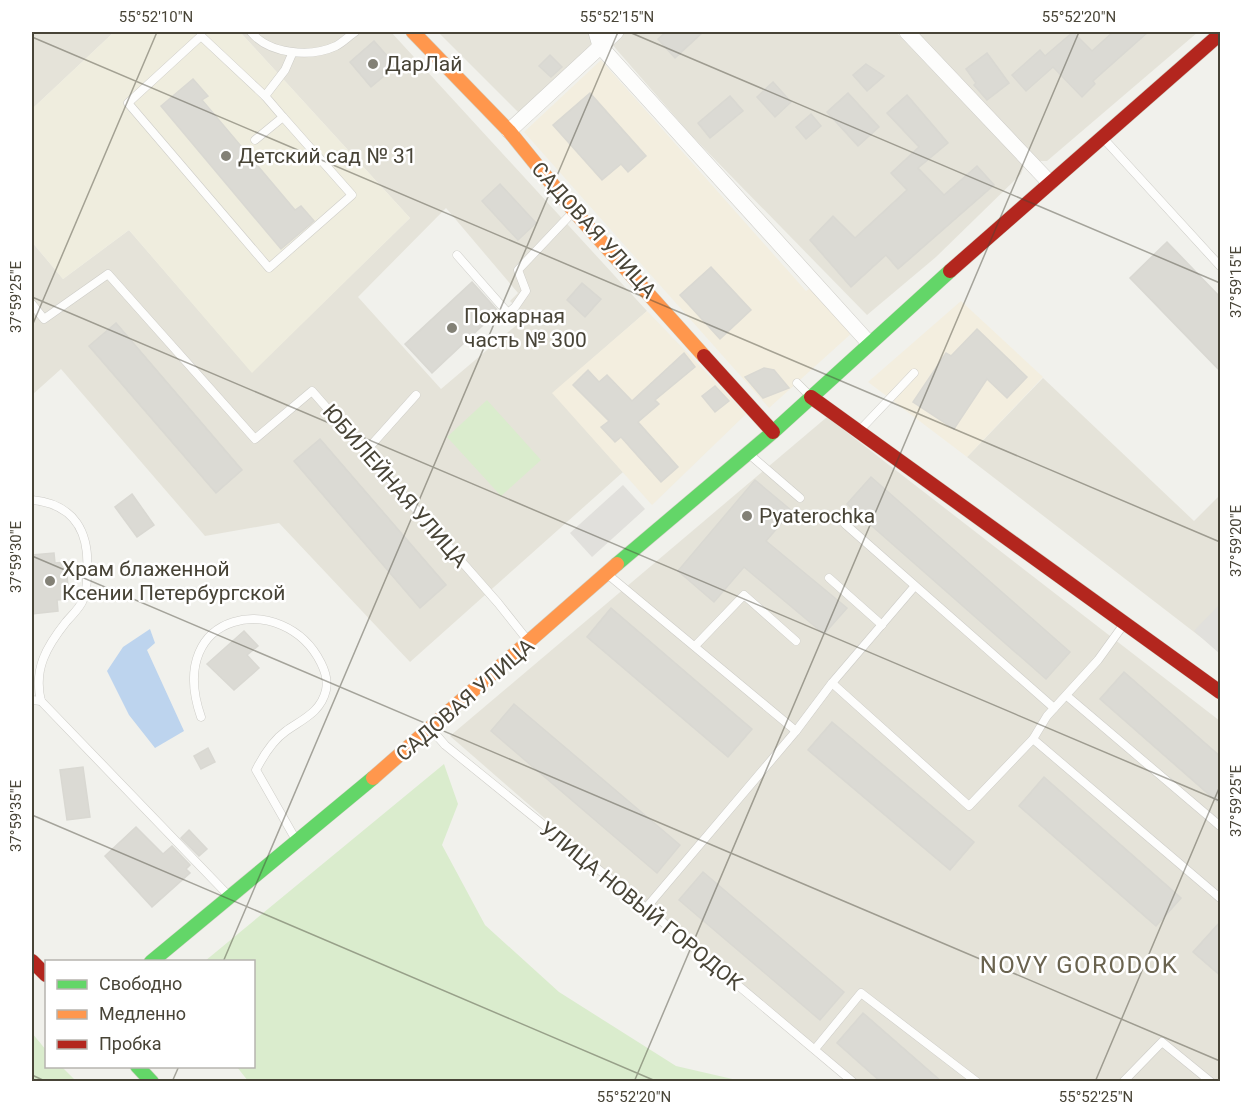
<svg xmlns="http://www.w3.org/2000/svg" width="1252" height="1113" font-family="Roboto,sans-serif">
<style>
.residential{fill:#e5e3d9;fill-rule:evenodd}
.commercial{fill:#f3eedf}
.education{fill:#efedde}
.green{fill:#daeccd}
.parking{fill:#e1e0dc}
.water{fill:#bdd4ee}
.building{fill:#dbdad4;stroke:#d9d8d2;stroke-width:1.5}
.lines{fill:none;stroke-linecap:round;stroke-linejoin:round}
.lane-casing{stroke:#cdccc7;stroke-width:9}
.street-casing{stroke:#cdccc7;stroke-width:16}
.fast-casing{stroke:#d0cfc3;stroke-width:15}
.slow-casing{stroke:#d0cfc3;stroke-width:15}
.jam-casing{stroke:#d0cfc3;stroke-width:15}
.lane{stroke:#fdfdfc;stroke-width:8}
.street{stroke:#fdfdfc;stroke-width:15}
.fast{stroke:#63d668;stroke-width:14}
.slow{stroke:#ff974d;stroke-width:14}
.jam{stroke:#b3261e;stroke-width:14}
.ticks{fill:none;stroke:#484437;stroke-width:1.5;stroke-opacity:0.45}
.poi-dot{fill:#838176;stroke:#fff;stroke-width:2}
.labels{text-anchor:middle;stroke-width:5;stroke-linejoin:round;paint-order:stroke}
.poi-label{font-size:21px;fill:#484437;stroke:#fff;text-anchor:start}
.street-label{font-size:21px;fill:#484437;stroke:#fff}
.quarter-label{font-size:24px;letter-spacing:1.5px;fill:#6a634f;stroke:#fff}
.neatline{fill:none;stroke:#484437;stroke-width:2}
.ticks-label{font-size:15px;text-anchor:middle;fill:#484437}
</style>
<rect width="100%" height="100%" fill="#f1f1ec"/>
<!-- residential -->
<g class="residential">
<path d="M32,32h82l-82,77z"/>
<path d="M240,32h151l256,279 -94,82 70,79 -213,190 -131,-139 -74,13 -144,-167 -29,26v-153l31,37 66,-49 123,142 158,-154zM446,208l72,85 -8,8 16,16 -85,72 -83,-92z"/>
<path d="M438,32h151l7,12 -76,70z"/>
<path d="M622,32h274l128,134 -3,8 -85,83 -69,58 -176,-180 -81,-93z"/>
<path d="M915,32h283l-151,129h-10z"/>
<path d="M1043,378l151,143 26,-26v157l-253,-195z"/>
<path d="M827,417l393,304v360h-373l-397,-345z"/>
</g>
<!-- commercial -->
<g class="commercial">
<path d="M601,60l205,231 6,-4 41,45 -84,76 -245,-276z"/>
<path d="M961,301l82,76 -76,80 -99,-75z"/>
<path d="M647,311l99,103 -94,91 -100,-112z"/>
</g>
<!-- education -->
<path class="education" d="M114,32h126l170,186 -158,155 -123,-143 -66,49 -31,-37v-133z"/>
<!-- green -->
<g class="green">
<path d="M487,400l54,60 -40,36 -54,-59z"/>
<path d="M444,764l14,40 -16,41 43,80 74,67 117,74 65,15h-493l-11,-14 17,-1v-104l-49,-1z"/>
<path d="M32,1033l14,17v16l16,1 14,14h-44z"/>
</g>
<!-- parking -->
<g class="parking">
<path d="M623,485l22,24 -53,48 -22,-24z"/>
<path d="M1220,604v50l-26,-23z"/>
</g>
<!-- water -->
<path class="water" d="M150,629l5,14 -8,7 37,81 -29,17 -26,-33 -22,-44 16,-24z"/>
<!-- building -->
<g class="building">
<path d="M666,32h37l-28,26 -17,-19z"/>
<path d="M1073,32l19,19 21,-19h35l-55,49 2,3 -13,13 -29,-30 -27,24 -14,-16 28,-25 5,6z"/>
<path d="M374,41l22,25 -25,21 -21,-25z"/>
<path d="M987,53l22,30 -22,17 -13,-15 2,-2 -10,-14z"/>
<path d="M550,55l12,12 -11,10 -12,-11z"/>
<path d="M866,64l18,12 -17,15 -14,-16z"/>
<path d="M193,79l15,17 -6,4 93,110 6,-4 13,15 -33,28 -120,-143z"/>
<path d="M773,82l18,20 -16,15 -18,-20z"/>
<path d="M590,93l56,63 -18,16 -7,-8 -19,16 -49,-55z"/>
<path d="M848,93l31,34 -21,19 -31,-34z"/>
<path d="M907,95l41,48 -30,25 26,27 33,-29 17,19 -96,84 -12,-14 -35,32 -41,-47 23,-24 22,22 52,-48 -16,-17 28,-26 -32,-34z"/>
<path d="M730,96l13,15 -33,27 -12,-15z"/>
<path d="M811,114l10,12 -15,13 -10,-12z"/>
<path d="M500,184l36,39 -18,17 -36,-39z"/>
<path d="M1167,242l54,56v74l-91,-94z"/>
<path d="M711,267l40,43 -31,29 -40,-44z"/>
<path d="M472,282l26,29 -66,62 -27,-29z"/>
<path d="M582,283l19,16 -16,18 -18,-17z"/>
<path d="M116,323l126,147 -26,23 -127,-147z"/>
<path d="M977,329l50,48 -20,21 -20,-19 -33,50 -41,-27 33,-49 5,3z"/>
<path d="M684,353l11,14 -40,33 4,4 -21,18 40,45 -17,15 -40,-45 -6,5 -14,-15 8,-6 -36,-36 15,-15 11,12 8,-7 25,26z"/>
<path d="M764,368l10,2 15,18 -26,10 -18,-21z"/>
<path d="M715,386l14,15 -14,11 -13,-16z"/>
<path d="M320,439l126,146 -26,23 -126,-147z"/>
<path d="M871,477l199,175 -24,27 -199,-175z"/>
<path d="M755,480l37,31 -26,30 81,67 -23,26 -80,-67 -30,35 -36,-31z"/>
<path d="M132,494l22,31 -17,12 -22,-30z"/>
<path d="M54,553l1,10 11,-1 3,37 -12,1 1,11 -26,3v-59z"/>
<path d="M611,608l141,121 -24,28 -141,-120z"/>
<path d="M244,631l14,15 -11,9 12,13 -25,22 -27,-26z"/>
<path d="M1124,672l97,85v48l-121,-106z"/>
<path d="M514,704l166,141 -23,28 -166,-142z"/>
<path d="M832,722l142,120 -24,28 -142,-120z"/>
<path d="M208,748l7,14 -14,7 -7,-13z"/>
<path d="M83,767l7,50 -23,3 -7,-50z"/>
<path d="M1044,777l137,121 -25,28 -137,-120z"/>
<path d="M136,827l27,27 9,-8 18,19 -4,4 4,4 -38,34 -47,-51z"/>
<path d="M189,830l18,19 -8,7 -18,-18z"/>
<path d="M703,872l141,120 -24,28 -141,-120z"/>
<path d="M1221,921v55l-28,-24z"/>
<path d="M863,1013l79,69h-61l-44,-39z"/>
</g>
<g class="lines">
<!-- lane casing -->
<g class="lane-casing">
<g id="lane">
<path d="M251,32c18,22 59,26 85,14 6,-3 13,-10 19,-14"/>
<path d="M265,96l-64,-60 -73,67 141,165 83,-73 -69,-78"/>
<path d="M1103,138l117,128"/>
<path d="M255,140l28,-23 -18,-21 20,-26 7,-16"/>
<path d="M457,255l51,58 7,-6 11,-16 -8,-21 55,-58"/>
<path d="M32,304l12,15 64,-45 147,165 57,-48 186,212 31,39"/>
<path d="M797,383l13,13"/>
<path d="M859,431l55,-58"/>
<path d="M365,452l51,-57"/>
<path d="M749,454l51,44"/>
<path d="M32,500c43,4 58,33 55,73 0,8 0,20 -4,27 -3,8 -11,15 -17,22 -19,24 -33,47 -25,79l187,194"/>
<path d="M845,524l209,184"/>
<path d="M606,573l190,158 -150,177"/>
<path d="M829,578l53,47"/>
<path d="M695,646l49,-51 52,46"/>
<path d="M832,683l137,123 64,-67 14,-23 51,-56 26,-36"/>
<path d="M1067,696l153,130"/>
<path d="M32,700l9,1"/>
<path d="M201,717c-37,-107 83,-128 120,-54 4,8 7,18 5,27 -5,22 -23,29 -40,41 -14,10 -23,25 -30,39l40,70"/>
<path d="M431,729l14,16 201,163 207,174"/>
<path d="M796,731l36,-48 82,-96"/>
<path d="M1033,739l187,159"/>
<path d="M815,1049l46,-56 116,89"/>
<path d="M1123,1082l39,-40 49,40"/>
</g>
</g>
<!-- street casing -->
<g class="street-casing">
<g id="street">
<path d="M596,32l4,14 269,297"/>
<path d="M907,32l143,151"/>
<path d="M509,131l107,-99"/>
</g>
</g>
<!-- fast casing -->
<g class="fast-casing">
<g id="fast">
<path d="M617,564l156,-132 177,-161"/>
<path d="M151,962l222,-184"/>
<path d="M137,1066l15,16"/>
</g>
</g>
<!-- slow casing -->
<g class="slow-casing">
<g id="slow">
<path d="M413,32l96,99 65,80 130,145"/>
<path d="M373,778l244,-214"/>
</g>
</g>
<!-- jam casing -->
<g class="jam-casing">
<g id="jam">
<path d="M950,271l270,-237"/>
<path d="M704,356l69,76"/>
<path d="M811,397l409,295"/>
<path d="M32,961l14,14"/>
</g>
</g>
<!-- lane -->
<use href="#lane" class="lane"/>
<!-- street -->
<use href="#street" class="street"/>
<!-- fast -->
<use href="#fast" class="fast"/>
<!-- slow -->
<use href="#slow" class="slow"/>
<!-- jam -->
<use href="#jam" class="jam"/>
</g>
<!-- ticks -->
<path class="ticks" d="M629,32l591,251M32,37l1188,505M32,297l1188,504M32,326l125,-294M32,556l1188,505M32,815l626,267M223,962l395,-930M32,1075l15,7M172,1082l7,-16M634,1082l445,-1050M1095,1082l125,-296"/>
<!-- markers -->
<g class="poi-dot">
<circle cx="373" cy="64" r="6"/>
<circle cx="226" cy="156" r="6"/>
<circle cx="452" cy="328" r="6"/>
<circle cx="747" cy="516" r="6"/>
<circle cx="50" cy="581" r="6"/>
</g>
<g class="labels">
<!-- poi labels -->
<g class="poi-label">
<text x="385" y="71">ДарЛай</text>
<text x="238" y="163">Детский сад № 31</text>
<text x="464" y="323">Пожарная<tspan x="464" dy="24">часть № 300</tspan></text>
<text x="759" y="523">Pyaterochka</text>
<text x="62" y="576">Храм блаженной<tspan x="62" dy="24">Ксении Петербургской</tspan></text>
</g>
<!-- street labels -->
<g class="street-label">
<text transform="translate(594 230) rotate(48)" y="7">САДОВАЯ УЛИЦА</text>
<text transform="translate(395 486) rotate(49)" y="7">ЮБИЛЕЙНАЯ УЛИЦА</text>
<text transform="translate(465 700) rotate(-41)" y="7">САДОВАЯ УЛИЦА</text>
<text transform="translate(641 906) rotate(39)" y="7">УЛИЦА НОВЫЙ ГОРОДОК</text>
</g>
<!-- quarter labels -->
<g class="quarter-label">
<text x="1079" y="973">NOVY GORODOK</text>
</g>
</g>
<!-- border -->
<rect width="1252" height="1113" fill="none" stroke="#ffffff" stroke-width="66"/>
<!-- legend -->
<rect x="45" y="960" width="210" height="108" fill="#ffffff" stroke="#b6b4af" stroke-width="1.5"/>
<rect x="57" y="980" width="30" height="9" fill="#63d668" stroke="#b6b4af" stroke-width="1.5"/>
<text x="99" y="990" font-size="18" fill="#484437">Свободно</text>
<rect x="57" y="1010" width="30" height="9" fill="#ff974d" stroke="#b6b4af" stroke-width="1.5"/>
<text x="99" y="1020" font-size="18" fill="#484437">Медленно</text>
<rect x="57" y="1040" width="30" height="9" fill="#b3261e" stroke="#b6b4af" stroke-width="1.5"/>
<text x="99" y="1050" font-size="18" fill="#484437">Пробка</text>
<rect x="33" y="33" width="1186" height="1047" class="neatline"/>
<g class="ticks-label">
<text x="156" y="22">55°52'10"N</text>
<text x="617" y="22">55°52'15"N</text>
<text x="1079" y="22">55°52'20"N</text>
<text transform="translate(1236 282) rotate(-90)" y="5">37°59'15"E</text>
<text transform="translate(16 297) rotate(-90)" y="5">37°59'25"E</text>
<text transform="translate(1236 541) rotate(-90)" y="5">37°59'20"E</text>
<text transform="translate(16 557) rotate(-90)" y="5">37°59'30"E</text>
<text transform="translate(1236 801) rotate(-90)" y="5">37°59'25"E</text>
<text transform="translate(16 816) rotate(-90)" y="5">37°59'35"E</text>
<text x="634" y="1102">55°52'20"N</text>
<text x="1096" y="1102">55°52'25"N</text>
</g>
</svg>
